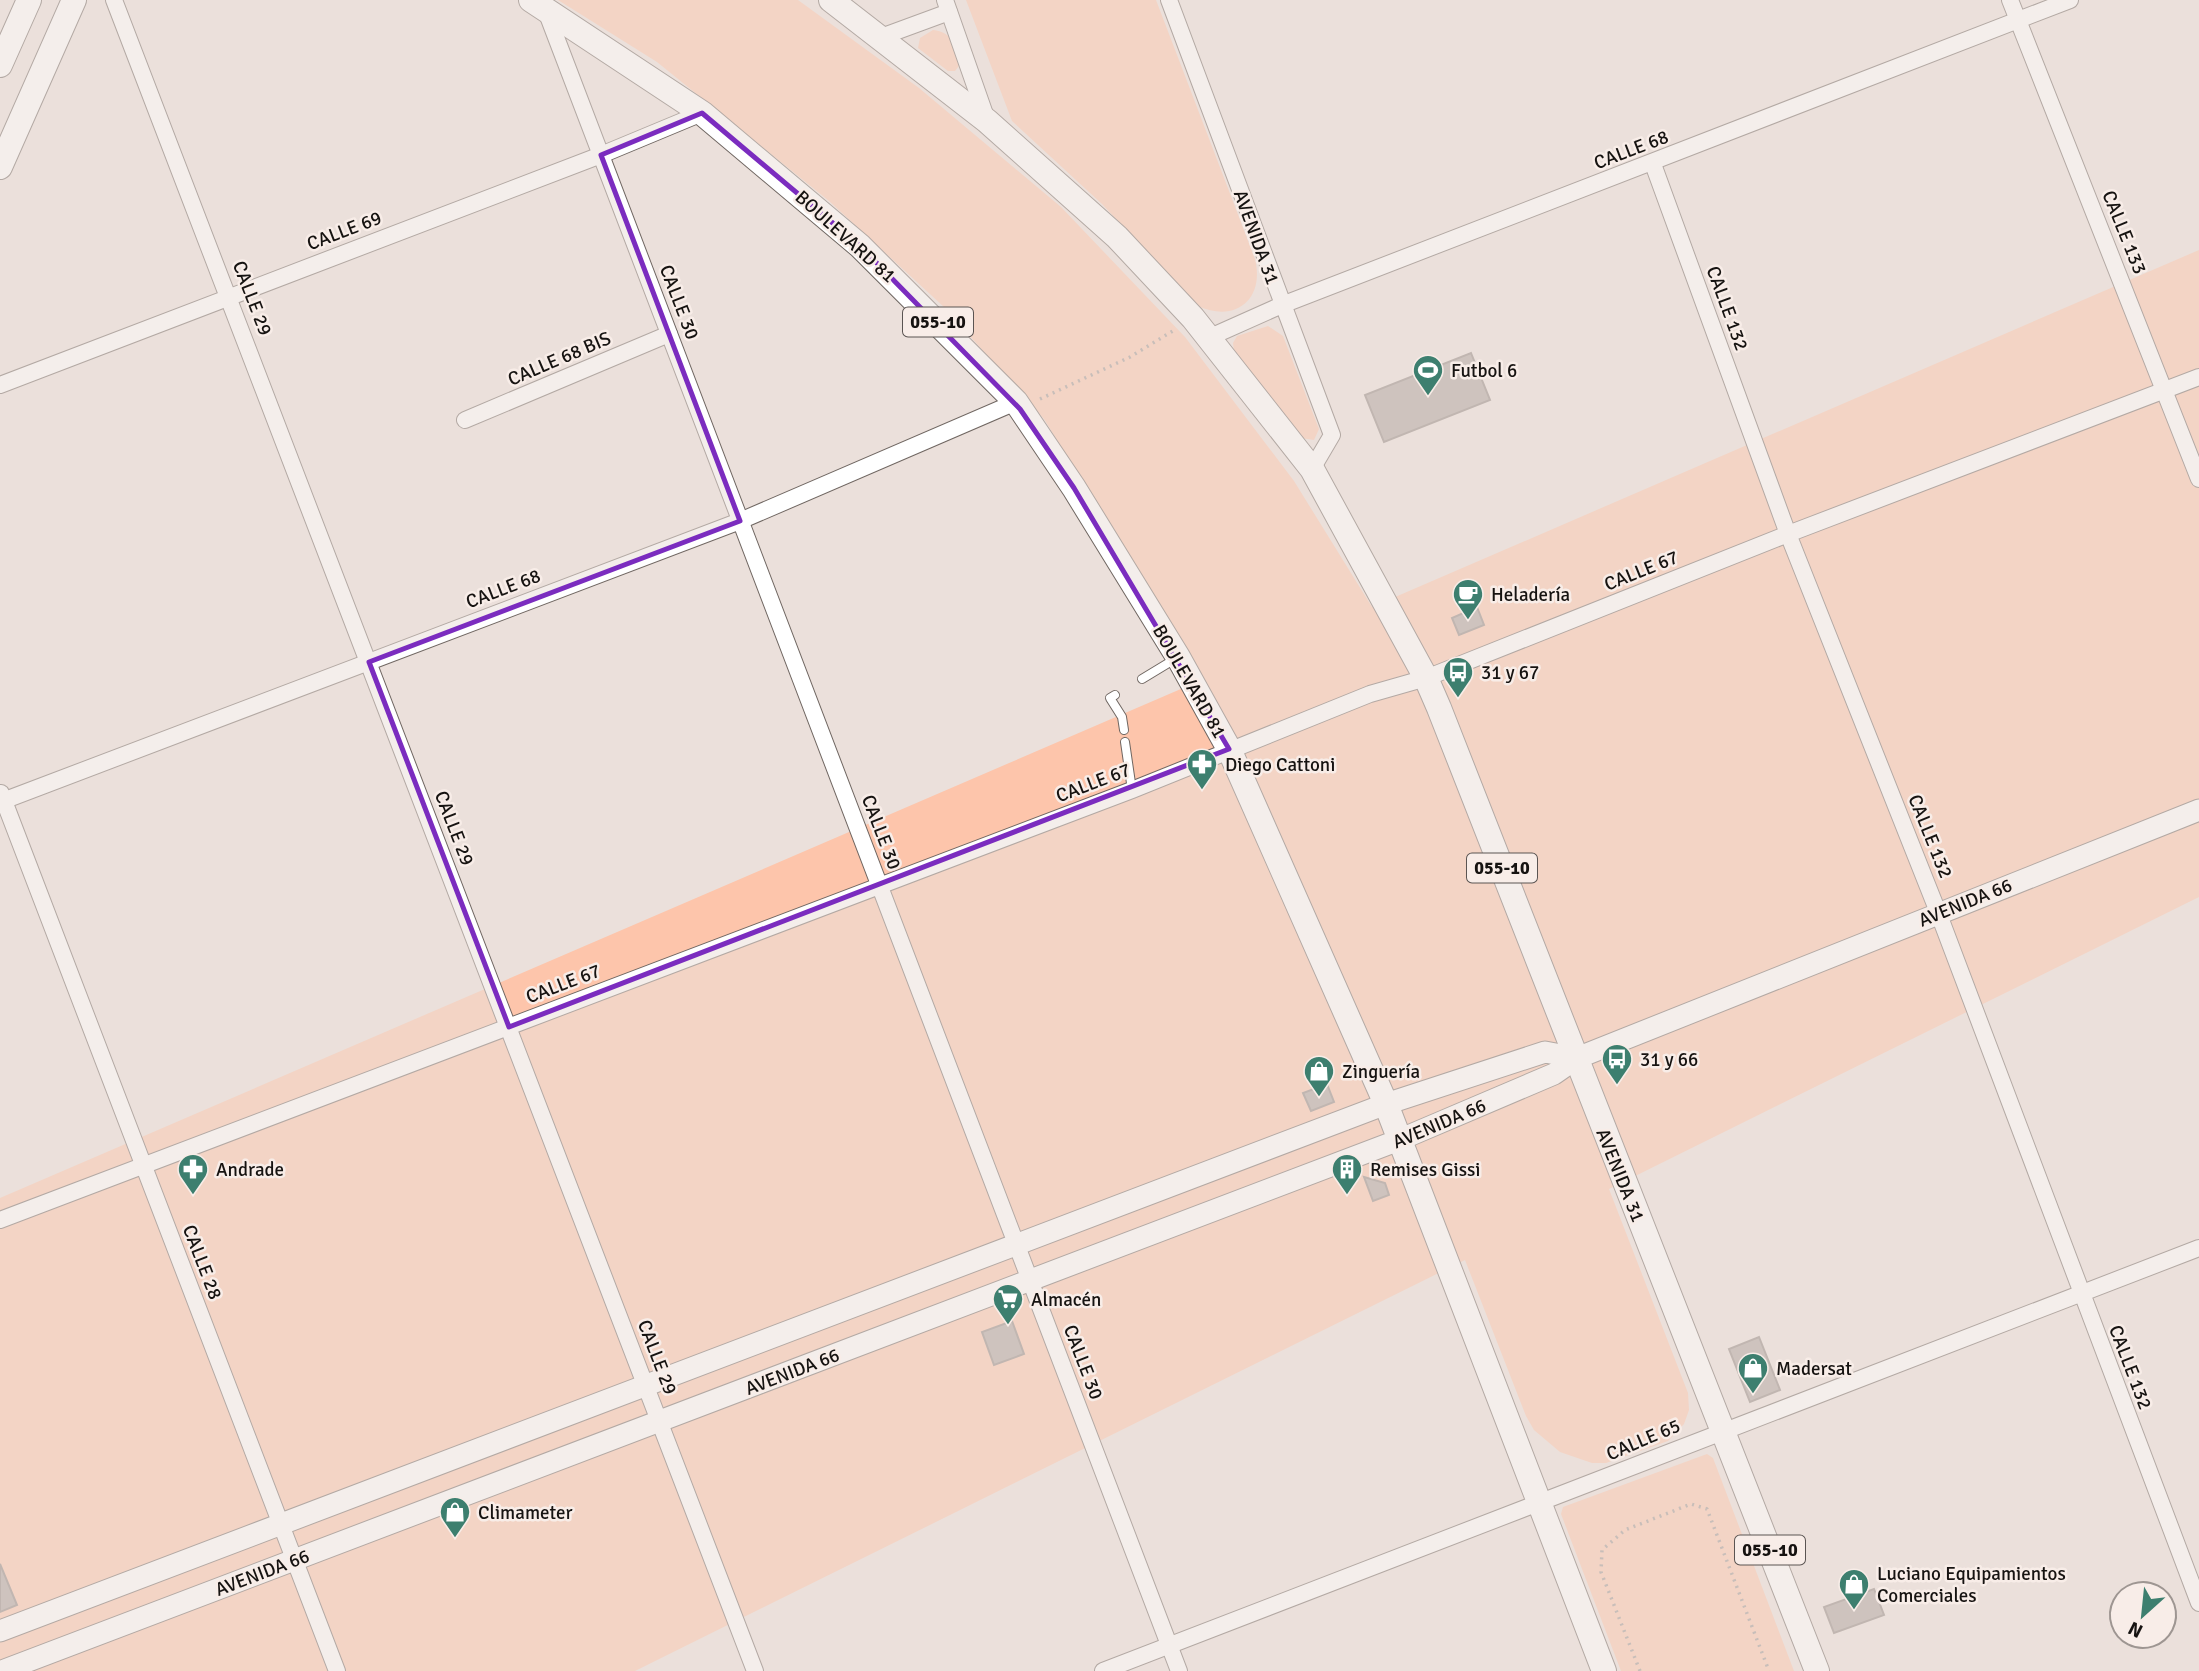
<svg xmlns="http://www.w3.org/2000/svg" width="2199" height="1671" font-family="Signika,sans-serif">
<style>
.green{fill:#fdc5ab}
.building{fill:#aba19c;stroke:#8e847f;stroke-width:2}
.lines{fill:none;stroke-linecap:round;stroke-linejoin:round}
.service-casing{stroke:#706762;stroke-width:10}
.minor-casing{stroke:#706762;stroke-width:18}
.secondary-casing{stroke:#706762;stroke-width:23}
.primary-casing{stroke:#706762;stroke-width:26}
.trunk-casing{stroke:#706762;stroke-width:26}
.path{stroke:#9d9591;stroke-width:3.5;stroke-dasharray:2 5;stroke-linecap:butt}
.service{stroke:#fff;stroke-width:8}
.minor{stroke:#fff;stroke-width:16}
.secondary{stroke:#fff;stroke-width:21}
.primary{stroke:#fff;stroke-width:24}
.trunk{stroke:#fff;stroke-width:24}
.marked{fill:none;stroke:#7b2cbf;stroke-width:5;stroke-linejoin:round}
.labels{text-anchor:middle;stroke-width:5;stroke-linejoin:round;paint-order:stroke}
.shield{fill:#f8ede8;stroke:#5a5452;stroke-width:2}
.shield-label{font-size:18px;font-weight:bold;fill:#161311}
.street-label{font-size:19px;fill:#161311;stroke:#f8ede8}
.poi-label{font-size:19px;fill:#161311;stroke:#f8ede8;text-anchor:start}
</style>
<rect width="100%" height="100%" fill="#ebe0db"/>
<!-- green -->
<g class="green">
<path d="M558,0h240l121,88 142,119 124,130 109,144 78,126 827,-357v647l-590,292 79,204 1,17 -5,14 -16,17 -62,22h-14l-32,-11 -26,-22 -8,-14 -61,-156 -830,411h-635v-473l1204,-519 -160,-260 -100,-112 -115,-106 -172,-139z"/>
<path d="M966,0h190l99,259c10,41 -20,64 -57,47l-96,-102 -90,-83z"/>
<path d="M933,30c19,2 23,15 29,32l-7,9h-7l-30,-23 2,-10z"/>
<path d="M1268,326l15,10 36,93 -5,11 -13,-2 -67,-87 -1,-8 4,-7z"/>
<path d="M1707,1454l6,4 81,213h-173l-60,-157 2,-7z"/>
</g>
<!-- building -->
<g class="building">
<path d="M1471,353l19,47 -106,42 -19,-47z"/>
<path d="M1477,607l7,18 -25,10 -7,-17z"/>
<path d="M1327,1084l7,18 -23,9 -8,-18z"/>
<path d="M1364,1177l21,6 4,12 -16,6z"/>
<path d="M1012,1321l12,33 -30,11 -12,-33z"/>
<path d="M1759,1337l21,53 -30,12 -21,-53z"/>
<path d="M0,1564l17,41 -17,7z"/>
<path d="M1874,1589l10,26 -50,18 -10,-26z"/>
</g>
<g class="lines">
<!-- service casing -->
<g class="service-casing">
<g id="service">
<path d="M1142,679l33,-20"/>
<path d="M1115,695l-5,3 12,19 2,13"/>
<path d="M1125,742l7,48"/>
</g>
</g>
<!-- minor casing -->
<g class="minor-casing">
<g id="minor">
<path d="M114,0l641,1671"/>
<path d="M945,0l42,120"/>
<path d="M1169,0l163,435 -20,34"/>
<path d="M2010,0l189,479"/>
<path d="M546,11l633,1660"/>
<path d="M881,37l68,-25"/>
<path d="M1653,164l135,370 150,378 261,691"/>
<path d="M1208,338l74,-33 788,-305"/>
<path d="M0,385l601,-230 101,-42"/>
<path d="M465,420l204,-86"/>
<path d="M1,793l336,878"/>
<path d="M0,802l740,-281 276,-119"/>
<path d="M0,1220l1132,-430 238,-96 56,-16 362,-144 411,-157"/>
<path d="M1103,1671c366,-139 730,-284 1096,-423"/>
</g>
</g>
<!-- secondary casing -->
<g class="secondary-casing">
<g id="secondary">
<path d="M0,1631l1386,-527 159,-52 32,6"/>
<path d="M2,1671l1397,-531 155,-66 23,-16 622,-248"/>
</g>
</g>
<!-- primary casing -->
<g class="primary-casing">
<g id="primary">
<path d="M0,65l29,-65"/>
<path d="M0,167l74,-167"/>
</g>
</g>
<!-- trunk casing -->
<g class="trunk-casing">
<g id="trunk">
<path d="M531,0l171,113 158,133 156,156 58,86 104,169 51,92 157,355 218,567"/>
<path d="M831,0l156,121 130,116 76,81 119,151 114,209 13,30 378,963"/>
</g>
</g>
<!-- path -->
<g class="path">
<path d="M1040,399l90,-42 46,-28"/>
<path d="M1640,1671l-39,-99 1,-22 23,-20 66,-26 16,5 62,162"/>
</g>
<!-- service -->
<use href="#service" class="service"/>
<!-- minor -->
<use href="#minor" class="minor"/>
<!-- secondary -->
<use href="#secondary" class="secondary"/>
<!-- primary -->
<use href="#primary" class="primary"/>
<!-- trunk -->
<use href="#trunk" class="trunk"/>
</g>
<!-- marked area -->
<path d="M0 0H2199V1671H0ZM702,113l158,133 160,163 54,79 155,261 -720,278 -140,-365 371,-141 -139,-366z" fill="#ebe0db" fill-opacity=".55" fill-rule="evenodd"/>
<path class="marked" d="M702,113l158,133 160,163 54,79 155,261 -720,278 -140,-365 371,-141 -139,-366z"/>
<!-- icons -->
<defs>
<g id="stadium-pin" transform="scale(1.575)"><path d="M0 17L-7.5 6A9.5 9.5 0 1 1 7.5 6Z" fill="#3d7f6f" stroke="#f8ede8"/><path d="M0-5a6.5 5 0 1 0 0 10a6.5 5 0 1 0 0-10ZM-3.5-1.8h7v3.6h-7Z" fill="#fff"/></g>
<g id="cafe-pin" transform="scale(1.575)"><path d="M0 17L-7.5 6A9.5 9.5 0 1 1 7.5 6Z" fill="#3d7f6f" stroke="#f8ede8"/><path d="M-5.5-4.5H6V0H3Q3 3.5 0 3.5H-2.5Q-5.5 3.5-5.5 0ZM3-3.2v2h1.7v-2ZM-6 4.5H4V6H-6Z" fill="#fff"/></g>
<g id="bus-pin" transform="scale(1.575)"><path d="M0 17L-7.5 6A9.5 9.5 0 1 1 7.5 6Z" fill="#3d7f6f" stroke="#f8ede8"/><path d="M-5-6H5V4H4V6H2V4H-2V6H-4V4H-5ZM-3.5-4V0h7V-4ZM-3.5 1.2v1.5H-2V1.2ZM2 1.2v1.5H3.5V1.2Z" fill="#fff"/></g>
<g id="pharmacy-pin" transform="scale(1.575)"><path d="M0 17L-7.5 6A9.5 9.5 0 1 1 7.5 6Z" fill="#3d7f6f" stroke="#f8ede8"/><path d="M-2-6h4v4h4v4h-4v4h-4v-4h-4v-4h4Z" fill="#fff"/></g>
<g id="shop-pin" transform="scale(1.575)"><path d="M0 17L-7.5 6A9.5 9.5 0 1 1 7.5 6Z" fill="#3d7f6f" stroke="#f8ede8"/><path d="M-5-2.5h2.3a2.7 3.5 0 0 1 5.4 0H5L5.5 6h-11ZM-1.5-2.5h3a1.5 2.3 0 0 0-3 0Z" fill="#fff"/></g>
<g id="building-pin" transform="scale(1.575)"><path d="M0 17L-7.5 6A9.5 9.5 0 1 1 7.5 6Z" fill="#3d7f6f" stroke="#f8ede8"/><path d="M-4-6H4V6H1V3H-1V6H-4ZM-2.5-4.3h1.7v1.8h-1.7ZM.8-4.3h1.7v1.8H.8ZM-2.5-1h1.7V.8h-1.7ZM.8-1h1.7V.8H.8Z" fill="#fff"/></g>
<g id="supermarket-pin" transform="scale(1.575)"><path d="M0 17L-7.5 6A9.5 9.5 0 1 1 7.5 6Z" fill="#3d7f6f" stroke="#f8ede8"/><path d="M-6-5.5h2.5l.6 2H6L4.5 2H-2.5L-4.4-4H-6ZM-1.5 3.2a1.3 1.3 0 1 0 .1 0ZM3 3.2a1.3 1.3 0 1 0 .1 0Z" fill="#fff"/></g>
</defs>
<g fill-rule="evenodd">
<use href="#stadium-pin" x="1428" y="370"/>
<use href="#cafe-pin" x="1468" y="594"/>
<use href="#bus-pin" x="1458" y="672"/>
<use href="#pharmacy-pin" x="1202" y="764"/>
<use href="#bus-pin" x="1617" y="1059"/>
<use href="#shop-pin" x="1319" y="1071"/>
<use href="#pharmacy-pin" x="193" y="1169"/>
<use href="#building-pin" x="1347" y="1169"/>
<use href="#supermarket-pin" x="1008" y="1299"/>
<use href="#shop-pin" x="1753" y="1368"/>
<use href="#shop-pin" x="455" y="1512"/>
<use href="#shop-pin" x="1854" y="1584"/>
</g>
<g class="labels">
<!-- shield labels -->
<g class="shield">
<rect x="903" y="307.5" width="70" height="29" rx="5"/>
<rect x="1467" y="853.5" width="70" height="29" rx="5"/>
<rect x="1735" y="1535.5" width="70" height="29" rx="5"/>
</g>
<g class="shield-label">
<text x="938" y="328">055-10</text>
<text x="1502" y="874">055-10</text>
<text x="1770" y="1556">055-10</text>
</g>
<!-- street labels -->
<g class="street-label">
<text transform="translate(1631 149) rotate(-21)" y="7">CALLE 68</text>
<text transform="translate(344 230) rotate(-21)" y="7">CALLE 69</text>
<text transform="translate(2125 232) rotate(68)" y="7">CALLE 133</text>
<text transform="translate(846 236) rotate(42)" y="7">BOULEVARD 81</text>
<text transform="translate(1257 237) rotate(70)" y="7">AVENIDA 31</text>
<text transform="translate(253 298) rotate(69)" y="7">CALLE 29</text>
<text transform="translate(680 302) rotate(69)" y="7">CALLE 30</text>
<text transform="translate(1728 308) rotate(70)" y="7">CALLE 132</text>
<text transform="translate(559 358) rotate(-23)" y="7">CALLE 68 BIS</text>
<text transform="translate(1641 570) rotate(-22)" y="7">CALLE 67</text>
<text transform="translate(503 588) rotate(-21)" y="7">CALLE 68</text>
<text transform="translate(1190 681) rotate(60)" y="7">BOULEVARD 81</text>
<text transform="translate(1093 782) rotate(-21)" y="7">CALLE 67</text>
<text transform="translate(455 828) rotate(69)" y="7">CALLE 29</text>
<text transform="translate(882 832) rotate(69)" y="7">CALLE 30</text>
<text transform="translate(1931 836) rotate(68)" y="7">CALLE 132</text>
<text transform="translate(1965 902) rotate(-22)" y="7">AVENIDA 66</text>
<text transform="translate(563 983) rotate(-21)" y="7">CALLE 67</text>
<text transform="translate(1439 1123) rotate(-23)" y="7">AVENIDA 66</text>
<text transform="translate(1621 1175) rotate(68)" y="7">AVENIDA 31</text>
<text transform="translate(203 1262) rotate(69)" y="7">CALLE 28</text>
<text transform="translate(658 1357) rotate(69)" y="7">CALLE 29</text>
<text transform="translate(1084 1362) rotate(69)" y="7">CALLE 30</text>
<text transform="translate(2131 1367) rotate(69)" y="7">CALLE 132</text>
<text transform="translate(792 1371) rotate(-21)" y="7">AVENIDA 66</text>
<text transform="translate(1643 1439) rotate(-23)" y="7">CALLE 65</text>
<text transform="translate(262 1572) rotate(-21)" y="7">AVENIDA 66</text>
</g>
<!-- poi labels -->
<g class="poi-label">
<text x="1451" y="377">Futbol 6</text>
<text x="1491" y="601">Heladería</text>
<text x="1481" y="679">31 y 67</text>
<text x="1225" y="771">Diego Cattoni</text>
<text x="1640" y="1066">31 y 66</text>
<text x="1342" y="1078">Zinguería</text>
<text x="216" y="1176">Andrade</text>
<text x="1370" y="1176">Remises Gissi</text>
<text x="1031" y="1306">Almacén</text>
<text x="1776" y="1375">Madersat</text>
<text x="478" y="1519">Climameter</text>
<text x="1877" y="1580">Luciano Equipamientos<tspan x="1877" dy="22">Comerciales</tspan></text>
</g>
</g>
<!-- north arrow -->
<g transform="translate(2143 1615) rotate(207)"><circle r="33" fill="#f8ede8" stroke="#9e9692" stroke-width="2"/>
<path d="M0-5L12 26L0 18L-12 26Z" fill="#3d7f6f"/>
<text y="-10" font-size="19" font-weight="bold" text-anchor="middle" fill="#161311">N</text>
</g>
</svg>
